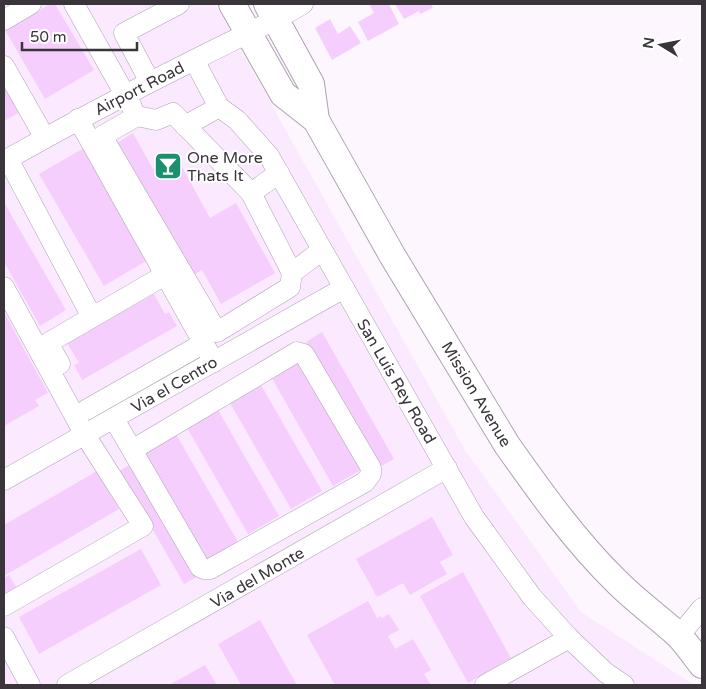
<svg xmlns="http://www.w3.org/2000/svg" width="706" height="689" font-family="'Varela Round',sans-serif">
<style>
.built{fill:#fbeaff}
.building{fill:#f5cefe}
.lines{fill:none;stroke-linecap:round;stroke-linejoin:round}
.minor-casing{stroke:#aea0b2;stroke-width:21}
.major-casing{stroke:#aea0b2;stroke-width:28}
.minor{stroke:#fff;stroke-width:20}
.major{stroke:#fff;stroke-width:26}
.labels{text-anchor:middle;stroke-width:4;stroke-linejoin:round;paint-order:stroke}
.street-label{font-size:16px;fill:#3a343b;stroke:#fff}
.poi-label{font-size:16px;fill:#3a343b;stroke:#fff;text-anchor:start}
</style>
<rect width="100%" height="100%" fill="#fdf6fe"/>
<!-- built -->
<path class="built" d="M4,4h211l250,446 116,162 113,73h-690z"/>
<!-- building -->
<g class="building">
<path d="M50,4h5l39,66 -49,29 -40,-69z"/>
<path d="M369,4h20l10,20 -31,17 -10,-19 16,-9z"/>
<path d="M395,4h36l2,4 -13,6 -1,-3 -15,8z"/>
<path d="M330,19l8,15 12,-8 11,17 -29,17 -17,-32z"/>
<path d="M4,80l18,31 -18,10z"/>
<path d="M133,133l20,36 23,-13 34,62 26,-15 39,70 -54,31 -19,-34 -12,7 -75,-133z"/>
<path d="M89,145l64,112 -49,29 -65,-112z"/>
<path d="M5,204l61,106 -26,16 -36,-64z"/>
<path d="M154,294l11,20 4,-2 8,14 -95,54 -8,-15 5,-2 -12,-20z"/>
<path d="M4,312l44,81 -13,7 4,6 -35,20z"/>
<path d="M322,332l72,127 -16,9 -72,-126z"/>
<path d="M300,355l64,113 -31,18 -64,-113z"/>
<path d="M257,378l65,113 -31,18 -65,-113z"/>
<path d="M214,403l65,113 -31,18 -65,-113z"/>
<path d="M173,429l65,113 -31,18 -65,-113z"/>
<path d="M135,462l65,113 -16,9 -65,-113z"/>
<path d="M97,471l22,38 -115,67v-51z"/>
<path d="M432,517l21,38 -13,7 7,12 -37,21 -7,-12 -26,14 -21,-38z"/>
<path d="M141,549l20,36 -122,69 -20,-37z"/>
<path d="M463,572l48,86 -43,25 -48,-87z"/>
<path d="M9,575l7,12 -12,7v-16z"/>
<path d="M368,601l9,17 4,-2 1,2 7,-4 10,16 -11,6 7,13 18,-10 18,31 -7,4 7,11h-96l-28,-50z"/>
<path d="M260,620l37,65h-56l-23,-41z"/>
<path d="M205,665l12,20h-48z"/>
</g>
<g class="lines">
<!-- minor casing -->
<g class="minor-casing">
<g id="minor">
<path d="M74,4l58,103"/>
<path d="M4,20l27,-16"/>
<path d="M194,60l25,47 18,13 32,36 205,361 58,80 37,41 37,35 18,12"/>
<path d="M4,66l41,72"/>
<path d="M150,82l-26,-49 55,-29"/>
<path d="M78,119l136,243"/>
<path d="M185,126l34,-19"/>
<path d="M8,159l84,158"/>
<path d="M4,161c62,-35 124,-68 188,-100 37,-19 75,-36 111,-57"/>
<path d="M251,193l28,-20"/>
<path d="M292,273l-41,-80 -78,-80 -17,7 -19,-4 -35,20 115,196 73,-45 2,-14 30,-23"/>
<path d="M4,287l81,148 58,91 -139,80"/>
<path d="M60,364l-12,-21 117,-68"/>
<path d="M86,410l118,-67"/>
<path d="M114,419l86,148 4,2h6l155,-87 6,-8v-6l-67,-114 -7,-2 -165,98"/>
<path d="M4,480l340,-192"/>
<path d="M679,636l23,-28"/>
<path d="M4,637l26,48"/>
<path d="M67,685l380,-217"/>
<path d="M485,685l84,-47"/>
</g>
</g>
<!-- major casing -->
<g class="major-casing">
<g id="major">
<path d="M232,4l51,90 33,26 76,135 115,190c34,48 68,96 110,137 19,19 41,35 61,53 9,9 16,20 24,30"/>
<path d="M267,4l44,80 5,36"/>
</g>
</g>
<!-- minor -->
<use href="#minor" class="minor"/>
<!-- major -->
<use href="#major" class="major"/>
</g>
<!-- icons -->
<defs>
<g id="bar-square" transform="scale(1.4375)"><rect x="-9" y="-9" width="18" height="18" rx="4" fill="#1d8f71" stroke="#fff"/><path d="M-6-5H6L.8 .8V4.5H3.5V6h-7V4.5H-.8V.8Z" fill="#fff"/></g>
</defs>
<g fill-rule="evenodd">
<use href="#bar-square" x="168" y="166"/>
</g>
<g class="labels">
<!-- street labels -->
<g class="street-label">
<text transform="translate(139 88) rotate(-27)" y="6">Airport Road</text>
<text transform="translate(397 381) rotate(60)" y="6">San Luis Rey Road</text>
<text transform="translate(174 384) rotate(-30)" y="6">Via el Centro</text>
<text transform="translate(477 394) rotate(59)" y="6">Mission Avenue</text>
<text transform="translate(257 577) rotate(-30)" y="6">Via del Monte</text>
</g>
<!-- poi labels -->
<g class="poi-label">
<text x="187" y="163">One More<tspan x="187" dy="18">Thats It</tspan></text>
</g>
</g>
<!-- border -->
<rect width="706" height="689" fill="none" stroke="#3a343b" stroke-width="10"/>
<!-- north arrow -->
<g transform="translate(661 45) rotate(280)" stroke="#ffffff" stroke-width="4" paint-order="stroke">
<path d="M0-4L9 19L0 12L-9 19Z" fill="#3a343b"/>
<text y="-8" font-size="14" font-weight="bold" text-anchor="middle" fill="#3a343b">N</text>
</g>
<!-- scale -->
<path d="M22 42v8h115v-8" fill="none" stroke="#3a343b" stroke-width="2.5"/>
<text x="30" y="42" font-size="15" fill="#3a343b" stroke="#ffffff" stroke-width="4" paint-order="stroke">50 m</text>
</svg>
